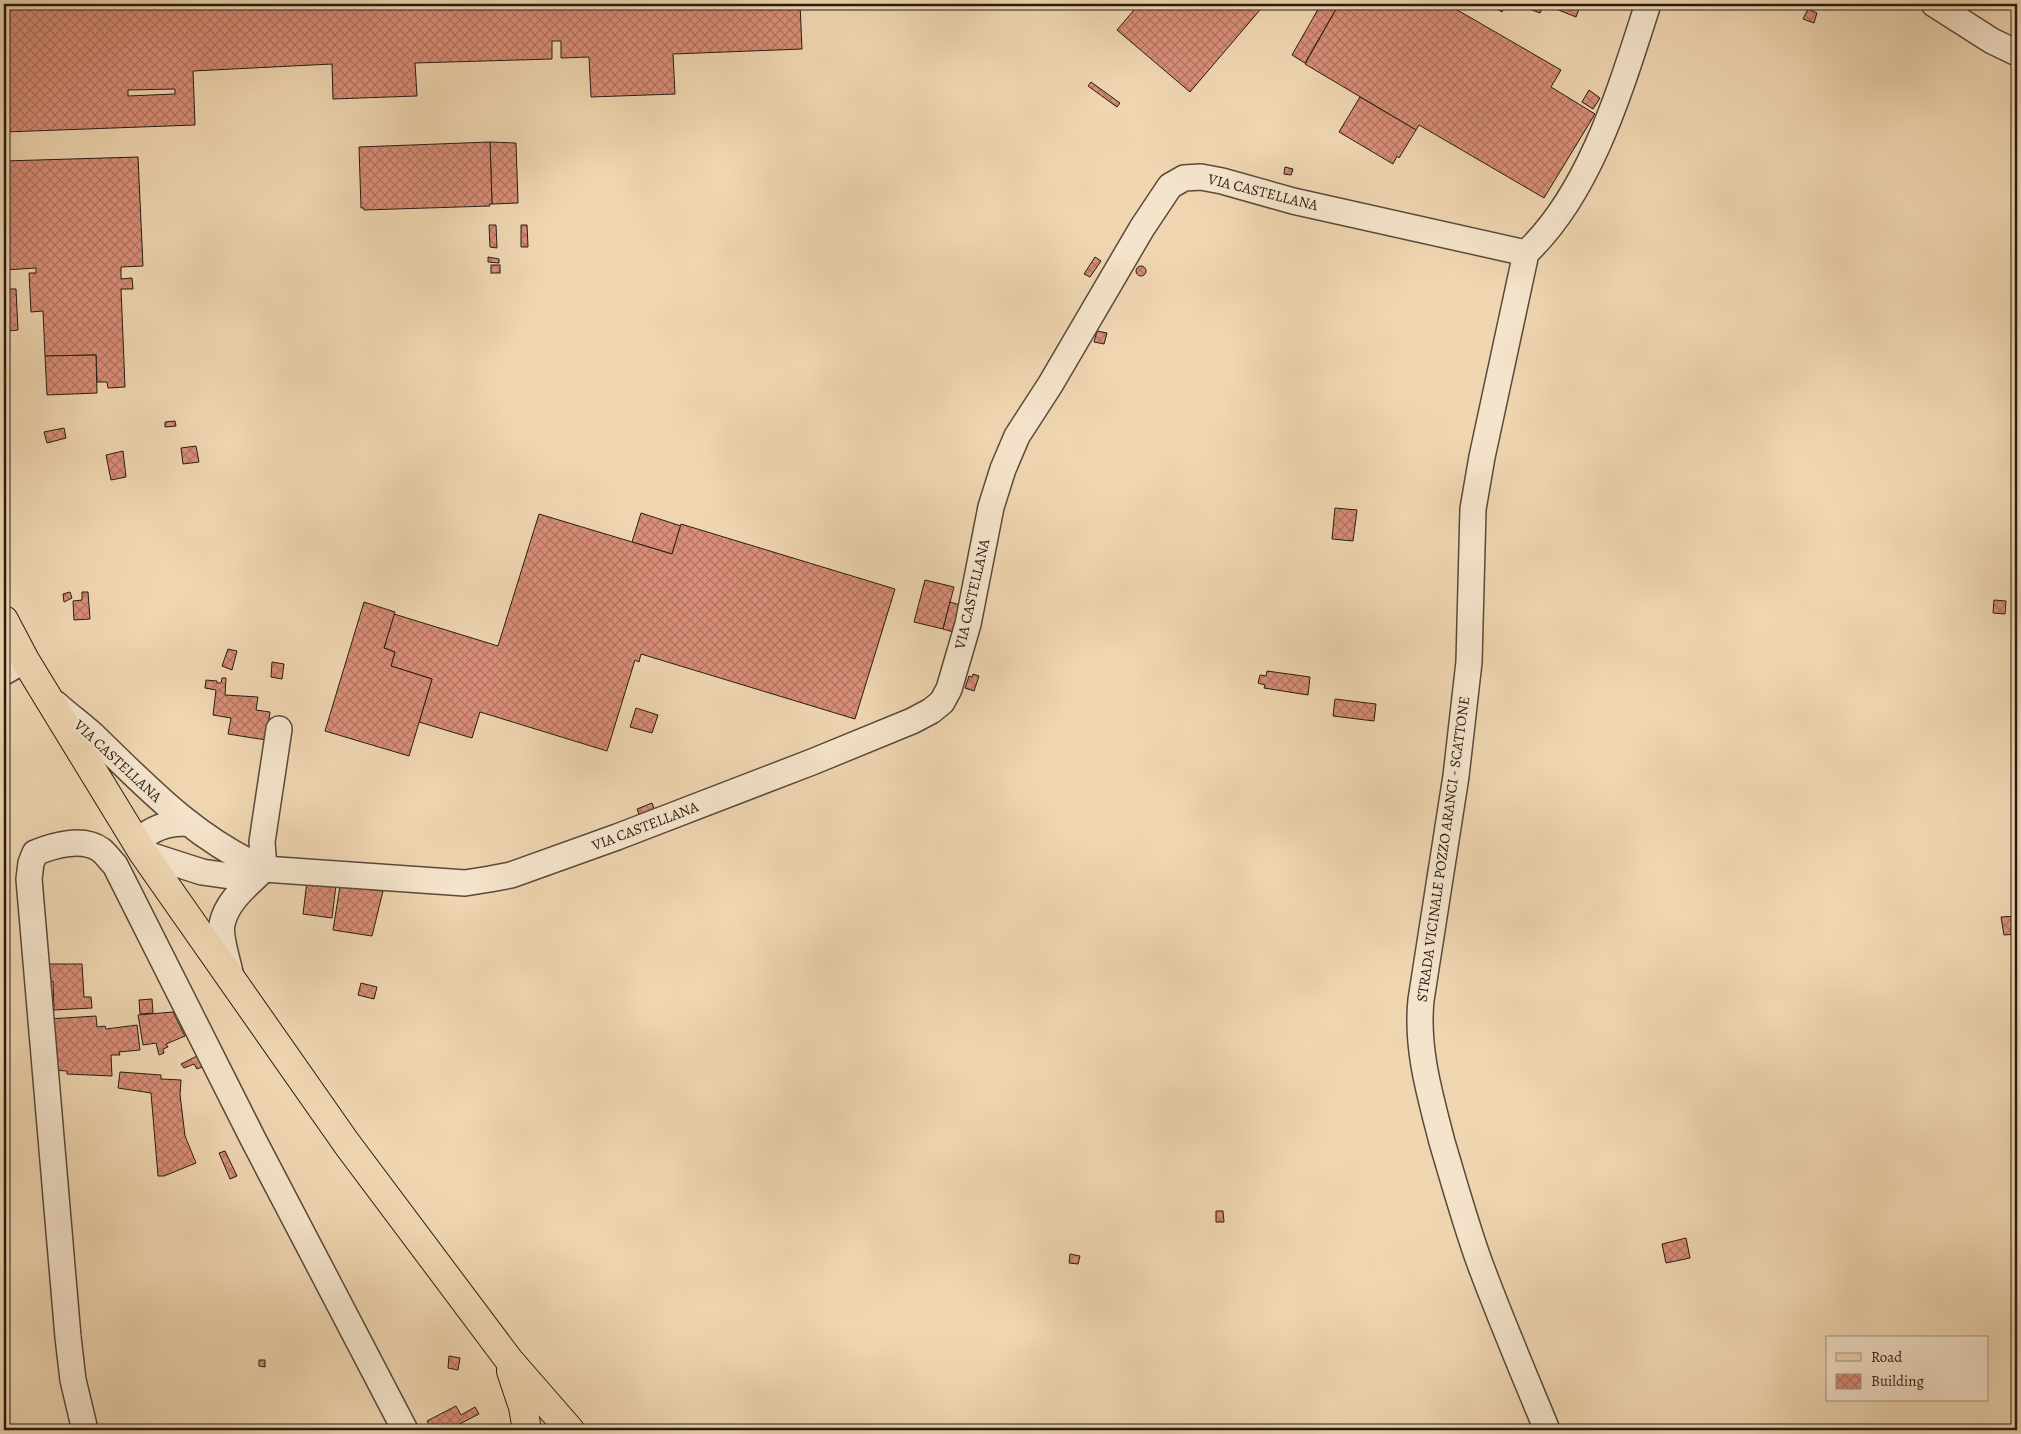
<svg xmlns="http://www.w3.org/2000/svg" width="2021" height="1434" font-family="Alegreya,serif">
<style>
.building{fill:url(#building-cross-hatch);stroke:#261c13;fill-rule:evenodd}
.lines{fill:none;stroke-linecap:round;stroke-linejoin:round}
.minor-casing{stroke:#584a3a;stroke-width:28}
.major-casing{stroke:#261c13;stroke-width:30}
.minor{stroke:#f5e4cc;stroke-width:25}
.major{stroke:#efd6b1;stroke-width:28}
.labels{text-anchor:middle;stroke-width:4;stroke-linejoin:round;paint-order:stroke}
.street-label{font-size:15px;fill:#261c13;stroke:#f5e4cc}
</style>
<defs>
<pattern id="building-cross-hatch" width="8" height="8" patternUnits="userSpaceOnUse" patternTransform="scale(1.25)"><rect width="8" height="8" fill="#da8e78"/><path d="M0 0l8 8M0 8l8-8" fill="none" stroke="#b17361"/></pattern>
</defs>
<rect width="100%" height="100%" fill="#efd6b1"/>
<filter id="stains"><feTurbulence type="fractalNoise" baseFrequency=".004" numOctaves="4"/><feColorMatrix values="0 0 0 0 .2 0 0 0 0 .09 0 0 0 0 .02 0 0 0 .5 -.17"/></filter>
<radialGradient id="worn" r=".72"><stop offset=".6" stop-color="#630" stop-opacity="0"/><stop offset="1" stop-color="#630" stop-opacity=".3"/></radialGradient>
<!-- building -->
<g class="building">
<path d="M4,4h796l2,45 -129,5 2,40 -84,3 -2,-40 -28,1v-17h-9v18l-137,4 2,33 -84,3 -1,-35 -139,7 2,54 -191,7zM175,89v5l-47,2v-6z"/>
<path d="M1139,4h126l-75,88 -73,-62z"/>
<path d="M1321,4h18l-34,59 -13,-8z"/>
<path d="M1339,4h108l114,66 -10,17 44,27 -51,84 -125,-73 -3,5 -111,-66z"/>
<path d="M1489,4h16l-3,8z"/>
<path d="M1517,4h27l-4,9z"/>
<path d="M1558,4h23l-5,13 -20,-8z"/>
<path d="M1808,9l9,4 -3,10 -11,-4z"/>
<path d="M1091,82l29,21 -3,4 -29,-21z"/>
<path d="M1589,90l11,8 -7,11 -11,-7z"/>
<path d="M1360,97l56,33 -17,28 -2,-2 -4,8 -54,-32z"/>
<path d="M490,142l26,1 2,60 -26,1z"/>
<path d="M490,142l2,62h-3l1,2 -126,4v-2h-3l-2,-61z"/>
<path d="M138,157l5,109 -22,1v12l11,-1 1,11h-12l4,98 -17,1 -1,-6h-10l-1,-27 -51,1 -2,-45 -12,1 -2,-39h7v-5l-32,2v-109z"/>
<path d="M1285,167l8,2 -2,6 -7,-1z"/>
<path d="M489,225h7l1,23 -7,-1z"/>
<path d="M521,225h6l1,22h-7z"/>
<path d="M488,257l11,2v4l-11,-1z"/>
<path d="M1095,257l6,4 -11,16 -6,-3z"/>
<rect x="491" y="265" width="9" height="8"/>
<circle cx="1141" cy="271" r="5"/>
<path d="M4,270h2l1,19h9l2,41 -10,1 1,45h-5z"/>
<path d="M1097,331l10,2 -3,11 -10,-2z"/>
<path d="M96,355l1,38 -50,2 -2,-39z"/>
<path d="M175,421l1,5 -11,1v-5z"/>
<path d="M64,428l2,10 -19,5 -3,-11z"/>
<path d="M196,446l3,16 -16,2 -2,-16z"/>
<path d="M123,451l3,26 -15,3 -5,-25z"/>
<path d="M1335,508l22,2 -4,31 -21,-2z"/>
<path d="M641,513l40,13 -9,28 -40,-12z"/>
<path d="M539,514l133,40 9,-30 214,65 -40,130 -214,-65 -2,8 -4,-2 -28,91 -127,-39 -8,26 -53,-16 13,-43 -41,-13 4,-14 -11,-4 10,-34 104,32z"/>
<path d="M925,580l29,7 -11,42 -29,-7z"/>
<path d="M70,592l2,6 -8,4 -1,-8z"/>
<path d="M82,592h6l2,27 -16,1 -1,-19 9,-1z"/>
<path d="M1994,600l12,1 -1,13 -12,-1z"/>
<path d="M364,602l31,10 -11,36 11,4 -4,14 41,13 -23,77 -84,-25z"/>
<path d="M950,602l10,3 -7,27 -10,-3z"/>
<path d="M228,649l9,2 -5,19 -10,-4z"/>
<path d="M272,662l12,2 -2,15 -11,-2z"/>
<path d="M1267,671l43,6 -2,18 -44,-7 1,-3 -7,-2 2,-8 6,1z"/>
<path d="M973,674l6,2 -5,15 -9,-3 4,-12 3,1z"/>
<path d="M222,678h4l-1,17 33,2 -2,13 14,2 -4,28 -38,-6 3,-16 -18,-3 3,-25 -11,-2 1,-8 11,1v2h4z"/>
<path d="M1335,699l41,5 -2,17 -41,-5z"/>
<path d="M636,708l22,7 -6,18 -22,-6z"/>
<path d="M652,803l3,8 -15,6 -3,-8z"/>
<path d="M307,881l29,4 -4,33 -29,-4z"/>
<path d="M340,886l43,5 -11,45 -39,-6z"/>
<path d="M2017,916v18l-13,1 -3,-18z"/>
<path d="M42,964h40l2,33h7l1,11 -38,2 -1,-29 -3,1v-7h-7z"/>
<path d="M361,983l16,4 -3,12 -16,-4z"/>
<path d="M152,999l1,14 -13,1 -1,-14z"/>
<path d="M173,1012l12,24 -19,8 2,3 -5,2 1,4 -5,2 -3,-12 -13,2 -5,-30z"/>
<path d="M96,1016l1,11 8,-1 1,3 31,-4 3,25 -21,2 1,3h-9l1,21 -45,-2v-3l-14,-1 -5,-51z"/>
<path d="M197,1056l5,11 -5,2 -3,-5 -10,4 -3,-4z"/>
<path d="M120,1072l41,3v4l20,1 -1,15 5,41 11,27 -32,13h-6l-7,-83 -33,-5z"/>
<path d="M225,1151l12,25 -7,3 -11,-26z"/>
<path d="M1216,1211h7l1,11h-8z"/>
<path d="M1686,1238l4,20 -24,5 -4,-19z"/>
<path d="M1070,1254l10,2 -2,8 -9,-1z"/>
<path d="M449,1356l11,2 -2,12 -10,-2z"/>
<path d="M259,1360h6v7l-6,-1z"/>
<path d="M456,1406l5,9 14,-8 4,7 -31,16h-16l-5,-9z"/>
</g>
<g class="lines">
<!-- minor casing -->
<g class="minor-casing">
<g id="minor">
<path d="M1934,4l58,37 25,12"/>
<path d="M1526,253l-44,204 -9,52 -4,153 -13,114 -35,224c-5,49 9,95 21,142 12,40 23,80 37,119 21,57 45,113 68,169"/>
<path d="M1526,253c65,-61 95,-166 122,-249"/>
<path d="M4,672l21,-12"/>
<path d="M56,704c12,11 26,21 38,32 54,52 100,102 170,133"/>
<path d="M187,823c-17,0 -29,3 -43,13l-1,17 59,19 28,4 34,-7 201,14 25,-4 21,-4 106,-38 195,-75 100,-41 19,-10 11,-9 7,-13 19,-65 23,-117 12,-38 14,-33 33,-51 92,-157 28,-42 14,-8 17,-1 21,4 71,20 233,52"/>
<path d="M264,869l-2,-27 17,-113"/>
<path d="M231,978c-2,-15 -12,-40 -9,-54 5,-24 26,-39 42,-55"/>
<path d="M85,1430l-12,-50 -5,-43 -39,-458 2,-16 4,-10c19,-8 48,-16 66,-3 5,4 9,10 14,15l138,274 152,291"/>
</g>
</g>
<!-- major casing -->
<g class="major-casing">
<g id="major">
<path d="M4,620l21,40 118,193 204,291 162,216 61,70"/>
<path d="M511,1371l12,36 4,23"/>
</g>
</g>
<!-- minor -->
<use href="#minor" class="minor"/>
<!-- major -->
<use href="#major" class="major"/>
</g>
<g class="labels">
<!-- street labels -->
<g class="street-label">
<text transform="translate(1263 192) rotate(14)" y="5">VIA CASTELLANA</text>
<text transform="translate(972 594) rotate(-77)" y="5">VIA CASTELLANA</text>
<text transform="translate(118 761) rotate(43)" y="5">VIA CASTELLANA</text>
<text transform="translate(645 826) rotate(-21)" y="5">VIA CASTELLANA</text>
<text transform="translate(1443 849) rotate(-82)" y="5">STRADA VICINALE POZZO ARANCI - SCATTONE</text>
</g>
</g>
<!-- margin -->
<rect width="2021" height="1434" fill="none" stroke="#efd6b1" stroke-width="20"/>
<rect x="5" y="5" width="2011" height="1424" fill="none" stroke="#261c13" stroke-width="2.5"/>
<rect x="10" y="10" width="2001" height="1414" fill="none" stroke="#261c13"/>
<!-- legend -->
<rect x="1826" y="1336" width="162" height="65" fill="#f5e4cc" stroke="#a29482"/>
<rect x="1836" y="1353" width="25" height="8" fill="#efd6b1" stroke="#a29482"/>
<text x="1871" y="1362" font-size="15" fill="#261c13">Road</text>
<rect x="1836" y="1374" width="25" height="15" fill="url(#building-cross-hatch)" stroke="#a29482"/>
<text x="1871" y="1386" font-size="15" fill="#261c13">Building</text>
<rect width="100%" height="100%" filter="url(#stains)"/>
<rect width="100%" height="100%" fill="url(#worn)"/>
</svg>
